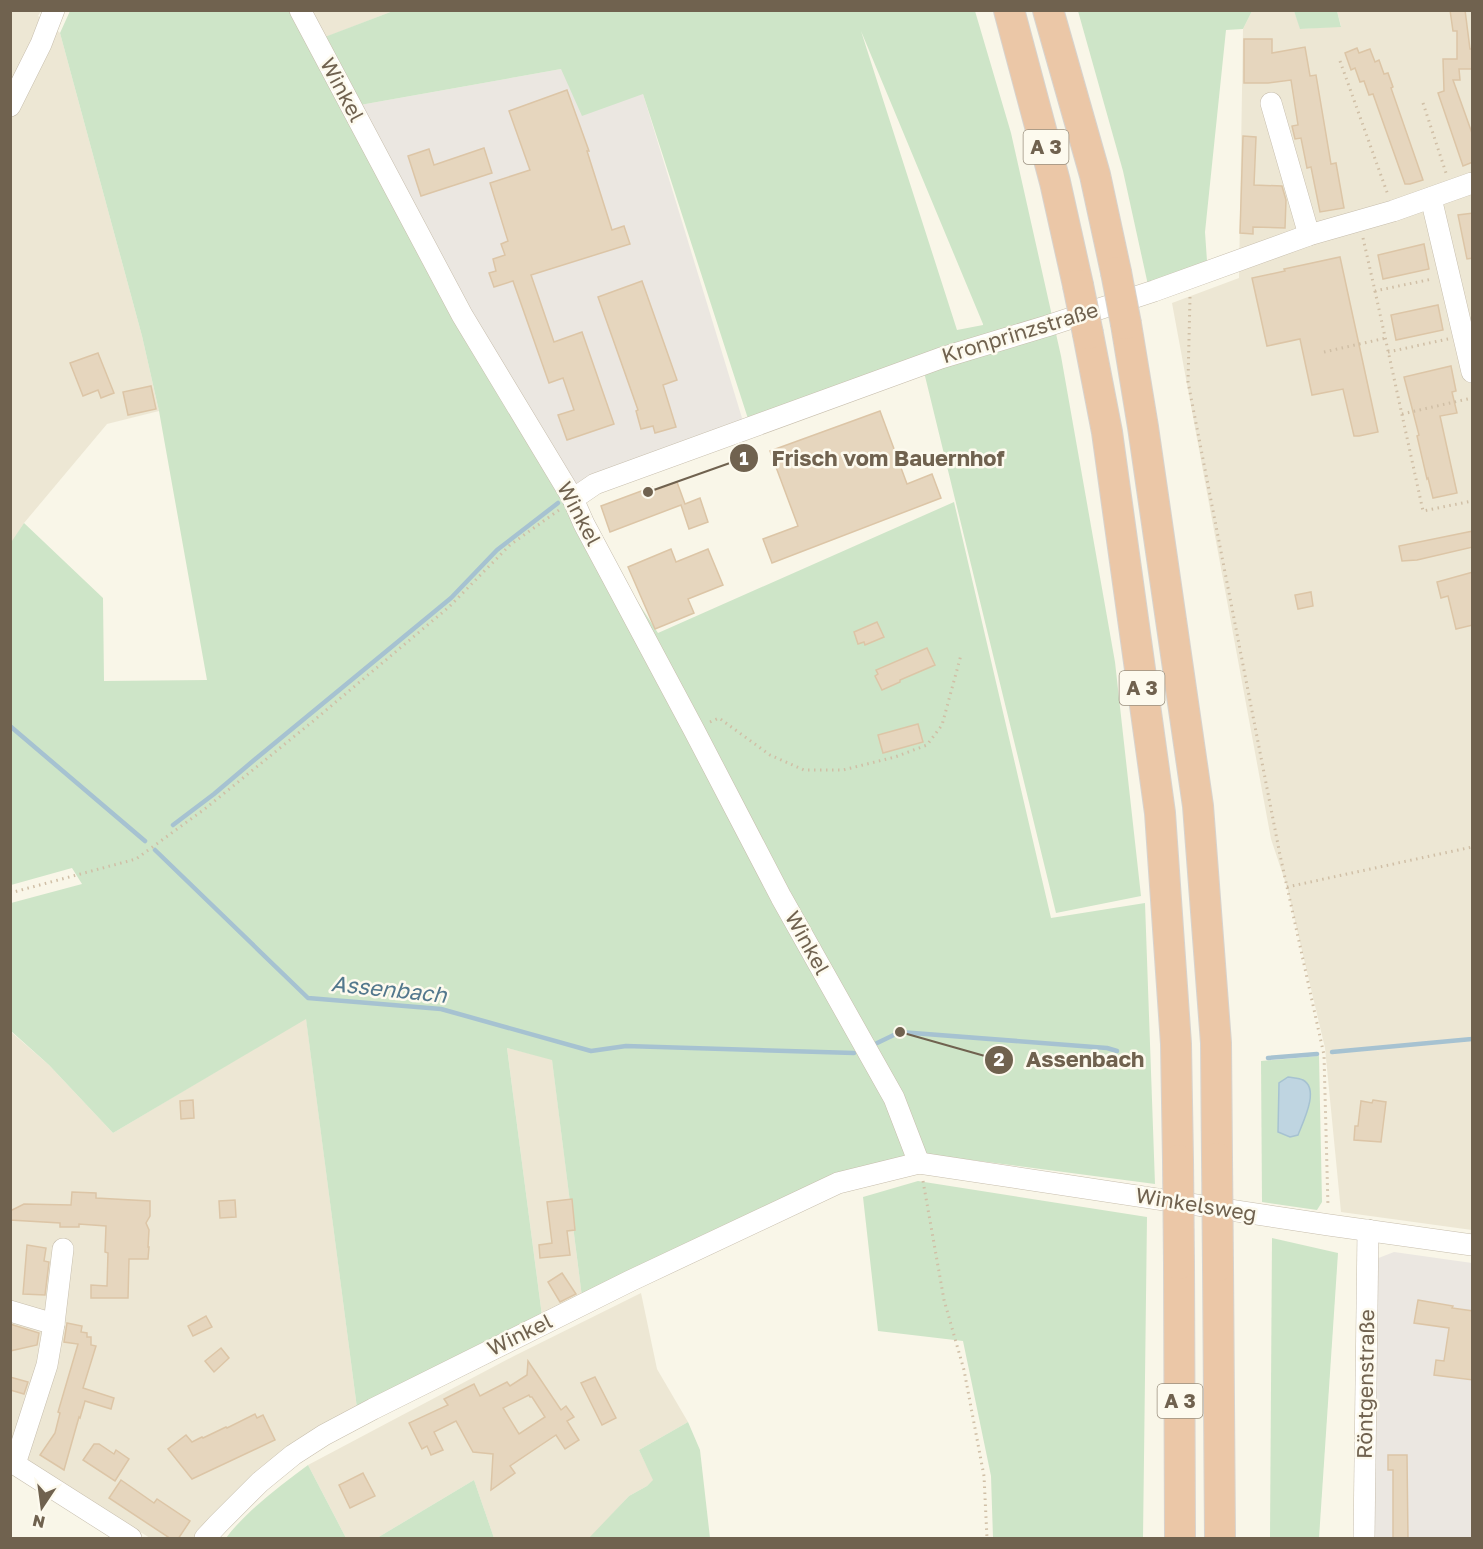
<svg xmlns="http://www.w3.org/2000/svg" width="1483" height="1549" font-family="'Golos Text',sans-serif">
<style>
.residential{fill:#ede7d4}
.industrial{fill:#ebe7e1}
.green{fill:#cee5c8;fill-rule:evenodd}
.water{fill:#bfd5e1;stroke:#a6c2d1;stroke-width:1.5}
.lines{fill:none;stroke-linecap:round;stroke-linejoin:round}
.stream{stroke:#a6c2d1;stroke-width:4.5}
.building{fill:#e6d6be;stroke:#dcc5a6;stroke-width:1.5;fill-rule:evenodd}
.minor-casing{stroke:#c7bead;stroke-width:22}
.highway-casing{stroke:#d7d3ce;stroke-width:32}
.path{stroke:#d0bfa6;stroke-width:3;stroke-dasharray:1.5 4.5;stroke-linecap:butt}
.minor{stroke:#fff;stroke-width:21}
.highway{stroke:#ebc7a7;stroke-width:30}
.highway-bridge-casing{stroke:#d7d3ce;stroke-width:32;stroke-linecap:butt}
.highway-bridge{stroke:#ebc7a7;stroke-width:30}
.labels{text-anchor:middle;stroke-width:5;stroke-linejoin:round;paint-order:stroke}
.shield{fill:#fdfaee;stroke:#9a907f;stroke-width:1.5}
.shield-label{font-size:20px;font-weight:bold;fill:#70624f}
.street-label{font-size:21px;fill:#70624f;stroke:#fdfaee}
.water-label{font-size:22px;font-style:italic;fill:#53788d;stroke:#fdfaee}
.leader{fill:none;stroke:#70624f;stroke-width:2}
.callout-dot{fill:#70624f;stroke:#fdfaee;stroke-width:2}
.mark-label{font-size:18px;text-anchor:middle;font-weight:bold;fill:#fff}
.callout-label{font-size:22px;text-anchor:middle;font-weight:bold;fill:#70624f;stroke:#fdfaee;stroke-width:5;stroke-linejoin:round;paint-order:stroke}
</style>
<rect width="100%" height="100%" fill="#f9f6e8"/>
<!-- residential -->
<g class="residential">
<path d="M11,11h30l-3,5 22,17 82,303 17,75 -52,13 -83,99 -13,21z"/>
<path d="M312,11h81l-67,26z"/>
<path d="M1252,11h42l7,18 40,-3 -4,-15h135v1219l-131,-18 -16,-164 -38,-161 -16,-48 -99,-536 67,-25 4,-249z"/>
<path d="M306,1018l51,390 -142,109 -21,21h-44l-139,-86 -1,-421 39,34 64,68z"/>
<path d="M507,1048l45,11 30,238 -40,19z"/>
<path d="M641,1293l16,76 31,53 -49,28 15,30 -7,6 -18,10 -39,42h-96l-20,-58 -97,58h-31l-38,-73 206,-109z"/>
</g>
<!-- industrial -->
<g class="industrial">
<path d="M561,69l82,25 103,337 -182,58 -204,-384z"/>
<path d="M1394,1252l78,11v275h-110l14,-279z"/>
</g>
<!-- green -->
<g class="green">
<path d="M70,11h222l17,32 84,-32h582l36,122 50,223 54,306 26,234 -85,17 -132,-541 -173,56 -108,-334 -61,22 -21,-47 -201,36 201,379 97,149 296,-131 97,416 94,-15 10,281 -237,-31 -336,144 -30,-237 -45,-12 35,268 -185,92 -51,-389 -193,114 -64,-68 -38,-34v-128l71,-19 -10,-16 -61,17 -1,-144 2,-1 -2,-2v-194l14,-21 79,75 1,83 103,-1 -48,-269 -17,-75 -82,-303zM861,31l122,293v1l-26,5z"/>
<path d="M1078,11h174l-9,18 -17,1 -21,202 2,29 -59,24 -25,-114z"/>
<path d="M1294,11h43l4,16 -41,2z"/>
<path d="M1319,1056l3,146 -5,8 -55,-8 -1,-141z"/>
<path d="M918,1181l229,36 -4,321h-150l-2,-62 -28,-135 -85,-10 -15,-134z"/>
<path d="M1272,1238l66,15 -19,285h-49z"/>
<path d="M688,1422l12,28 10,88h-121l40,-42 18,-10 6,-6 -14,-30z"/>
<path d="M308,1465l38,73h-120c22,-29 53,-51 82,-73z"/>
<path d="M474,1480l20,58h-117z"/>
</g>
<!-- water -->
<path class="water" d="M1288,1077c5,1 11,1 15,3 17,9 0,42 -5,55l-8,2 -12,-5 1,-49z"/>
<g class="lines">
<!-- stream -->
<g class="stream">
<path d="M10,726l135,115"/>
<path d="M173,825l41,-31 39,-33 198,-163 46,-48 61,-47"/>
<path d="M155,850l153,148 133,11 150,42 35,-5 228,7"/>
<path d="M873,1045l27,-13 207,16 10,3"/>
<path d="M1332,1052l140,-13"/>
<path d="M1268,1058l49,-4"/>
</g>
</g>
<!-- building -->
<g class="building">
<path d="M1450,10h15l5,39h3v20h-14l1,11h-7l20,56v26l-10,4 -25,-73 6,-2 -1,-32h14v-28h-4z"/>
<path d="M1244,39h28v14l33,-6 5,29 6,-1 15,89 5,-1 8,45 -24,4 -9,-45 -4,1 -6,-30 -6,1 -3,-13 6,-1 -7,-45 -23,3h-24z"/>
<path d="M1357,48l2,5 11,-4 5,13 4,-2 5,14 4,-1 5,14 -2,1 32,92 -13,4h-5l-32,-90 -4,1 -5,-14 -4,1 -5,-14 -4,2 -6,-17z"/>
<path d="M567,90l22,61h-2l25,79 12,-4 6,18 -99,31 23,67 28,-10 32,92 -47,16 -9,-25 16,-5 -11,-32 -14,5 -36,-102 -19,6 -5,-14 7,-2 -3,-12 12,-4 -4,-11 7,-3 -18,-58 40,-13 -21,-59z"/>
<path d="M1243,136l13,1 -2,48 28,1 4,14 -1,28 -32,-1v7l-13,-1z"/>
<path d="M484,148l8,25 -71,23 -13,-40 21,-7 5,16z"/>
<path d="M1473,213v45l-6,1 -9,-44z"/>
<path d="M1424,244l5,25 -46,10 -5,-24z"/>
<path d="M1340,257l38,175 -19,4h-5l-11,-47 -31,6 -12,-56 -33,7 -15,-68 33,-7 -1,-2z"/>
<path d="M642,281l35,99 -14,5 13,42 -21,6 -2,-7 -12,3 -5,-18 2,-1 -40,-113z"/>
<path d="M1438,305l5,25 -47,10 -5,-25z"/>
<path d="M98,353l16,40 -13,5 -3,-8 -15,6 -13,-33z"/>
<path d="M1451,366l5,25 -4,1 5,21 -17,3 17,77 -24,5 -5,-20 -1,1 -10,-43 2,-1 -15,-58z"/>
<path d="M151,386l5,23 -28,6 -5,-23z"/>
<path d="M880,411l27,73 25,-10 9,24 -169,65 -9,-24 35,-13 -28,-75z"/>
<path d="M677,482l8,22 15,-6 8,24 -19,7 -8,-24 -71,27 -9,-26 51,-19 1,4z"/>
<path d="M1473,531v16l-56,13 -15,1 -3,-15z"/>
<path d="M671,549l5,13 32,-13 15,36 -35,14 6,14 -39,16 -27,-62z"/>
<path d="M1473,572v53l-17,4 -8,-33 -7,2 -4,-16z"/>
<path d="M1311,592l2,14 -15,3 -3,-14z"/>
<path d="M877,622l7,15 -19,8 -1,-3 -6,2 -4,-12z"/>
<path d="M927,648l8,17 -35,15v2l-18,8 -7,-14 3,-2 -2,-4z"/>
<path d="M918,724l5,18 -40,11 -5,-18z"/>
<path d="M193,1100l1,18 -13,1 -1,-18z"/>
<path d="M1373,1100l13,2 -5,40 -27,-2 1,-14h3l3,-25 11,2z"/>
<path d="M72,1192l24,1v5l54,3v15l-4,7 3,7 -1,17h1l-1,12h-19l-1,39h-37v-13l16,1 1,-33 -3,-1 1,-26 -27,-2v3h-19v-4l-50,-3v-9l14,-7 47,1z"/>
<path d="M572,1199l3,31 -8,1 3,24 -30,3 -1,-13 13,-2 -5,-41z"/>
<path d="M235,1200l1,17 -16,1 -1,-17z"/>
<path d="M27,1245l19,3 -2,13 5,1 -4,33 -22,-1z"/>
<path d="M562,1273l14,21 -16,8 -12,-20z"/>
<path d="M1418,1300l35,6 -1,2 21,3v69l-39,-5 2,-15 8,1 5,-33 -35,-5z"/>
<path d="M206,1316l6,11 -19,9 -5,-10z"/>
<path d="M67,1323l15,3 -1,6 6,1v4h4v8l5,1 -13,42 31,10 -3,11 -26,-8 -5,17 -1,-1 -15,53 -24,-15 15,-22 5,-20 -2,-1 20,-68 -14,-2z"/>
<path d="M10,1324l29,9 -2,12 -27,6z"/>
<path d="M221,1348l8,10 -15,14 -9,-11z"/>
<path d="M528,1361l33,49 5,-4 8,11 -7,4 12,19 -14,9 -9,-14 -46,31 5,7 -24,17 2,-36 -20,-2 -17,-31 -22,11 9,18 -12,5 -4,-9 -5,3 -13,-26 39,-18 -4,-6 30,-15 6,12 27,-14 3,4 17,-11zM529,1395l1,2h2l13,20 -26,17 -16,-26z"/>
<path d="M10,1377l18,5 -4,12 -14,-4z"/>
<path d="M595,1377l21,41 -14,7 -21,-42z"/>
<path d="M255,1414l2,4 6,-3 12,25 -83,39 -24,-30 18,-14 6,7 10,-5 1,1 23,-11 1,1z"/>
<path d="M94,1444h5l15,10 2,-4 13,9 -14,22 -32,-21z"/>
<path d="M1388,1455h19l1,84h-15v-69h-5z"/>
<path d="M363,1473l12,23 -25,12 -11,-23z"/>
<path d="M121,1480l33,23 3,-4 33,22 -12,18h-7l-62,-41z"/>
</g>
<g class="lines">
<!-- minor casing -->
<g class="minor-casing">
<g id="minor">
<path d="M300,10l162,305 111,184 11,25 110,206 87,167 113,201 25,65"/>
<path d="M1271,103l38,132"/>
<path d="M10,106l31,-62 13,-34"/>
<path d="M1431,198l41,174"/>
<path d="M573,499l22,-15 346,-126 106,-32 107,-35 155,-56 84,-24 79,-28"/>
<path d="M10,1311l44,13 -7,41 -32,99"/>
<path d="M54,1324l9,-75"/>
<path d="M10,1461l121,77"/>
<path d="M205,1538l13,-14 42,-42 33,-27 31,-20 49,-26 257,-128 208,-98 81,-20 410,62 143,20"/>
<path d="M1364,1538l4,-308"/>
</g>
</g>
<!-- highway casing -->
<g class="highway-casing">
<g id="highway">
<path d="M1009,10l46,172 23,103"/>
<path d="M1048,10l47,165 21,97"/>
<path d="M1126,324l17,103 55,379 18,237 1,115"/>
<path d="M1088,334l19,98 53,381 16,231 2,116"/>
<path d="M1179,1264l1,274"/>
<path d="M1218,1266l2,272"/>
</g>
</g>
<!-- path -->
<g class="path">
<path d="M1340,61l48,134"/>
<path d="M1423,103l23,70"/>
<path d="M1363,238l12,53 57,-12"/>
<path d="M1375,291l48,220 49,-10"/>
<path d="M1190,297l-2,85 92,473 44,200 4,152"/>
<path d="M1324,352l62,-14"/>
<path d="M1388,352l60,-13"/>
<path d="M1402,414l70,-16"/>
<path d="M710,722l9,-4 51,37 34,15h39l52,-13 32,-12 15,-20 19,-70"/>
<path d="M1287,887l185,-40"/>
<path d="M10,893l126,-34 70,-51 106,-86 137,-115 61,-62 49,-35"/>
<path d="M923,1181l21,119 20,70 20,106 3,62"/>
</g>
<!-- minor -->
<use href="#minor" class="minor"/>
<!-- highway -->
<use href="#highway" class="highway"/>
<!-- highway-bridge casing -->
<g class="highway-bridge-casing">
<g id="highway-bridge">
<path d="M1116,272l10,52"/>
<path d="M1078,285l10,49"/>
<path d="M1217,1158l1,108"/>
<path d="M1178,1160l1,104"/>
</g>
</g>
<!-- highway-bridge -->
<use href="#highway-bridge" class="highway-bridge"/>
</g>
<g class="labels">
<!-- shield labels -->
<g class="shield">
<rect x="1023.5" y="130" width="45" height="34" rx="4.5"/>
<rect x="1119.5" y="671" width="45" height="34" rx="4.5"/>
<rect x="1157.5" y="1384" width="45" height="34" rx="4.5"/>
</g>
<g class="shield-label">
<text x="1046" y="154">A 3</text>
<text x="1142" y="695">A 3</text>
<text x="1180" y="1408">A 3</text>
</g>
<!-- street labels -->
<g class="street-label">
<text transform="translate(342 90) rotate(62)" y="7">Winkel</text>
<text transform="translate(1020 333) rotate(-17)" y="7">Kronprinzstraße</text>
<text transform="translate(579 514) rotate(62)" y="7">Winkel</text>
<text transform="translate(807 943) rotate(61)" y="7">Winkel</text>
<text transform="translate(1196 1205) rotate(9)" y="7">Winkelsweg</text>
<text transform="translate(520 1335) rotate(-26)" y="7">Winkel</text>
<text transform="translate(1366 1384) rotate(-89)" y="7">Röntgenstraße</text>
</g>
<!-- water labels -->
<g class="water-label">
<text transform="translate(389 989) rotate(6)" y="8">Assenbach</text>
</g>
</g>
<!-- callouts -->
<path class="leader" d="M648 492L744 458M900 1032L999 1060"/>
<g class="callout-dot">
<circle cx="648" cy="492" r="6"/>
<circle cx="900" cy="1032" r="6"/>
<circle cx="744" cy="458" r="15"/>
<circle cx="999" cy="1060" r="15"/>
</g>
<g class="mark-label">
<text x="744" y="465">1</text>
<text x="999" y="1066">2</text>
</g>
<g class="callout-label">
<text x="888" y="466">Frisch vom Bauernhof</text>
<text x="1085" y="1067">Assenbach</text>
</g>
<!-- border -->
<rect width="1483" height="1549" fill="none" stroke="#70624f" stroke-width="24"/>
<!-- north arrow -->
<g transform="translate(42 1507) rotate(193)" stroke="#fdfaee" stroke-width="4.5" paint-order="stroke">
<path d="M0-4.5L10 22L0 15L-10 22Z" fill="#70624f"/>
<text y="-9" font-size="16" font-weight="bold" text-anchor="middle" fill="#70624f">N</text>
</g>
</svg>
